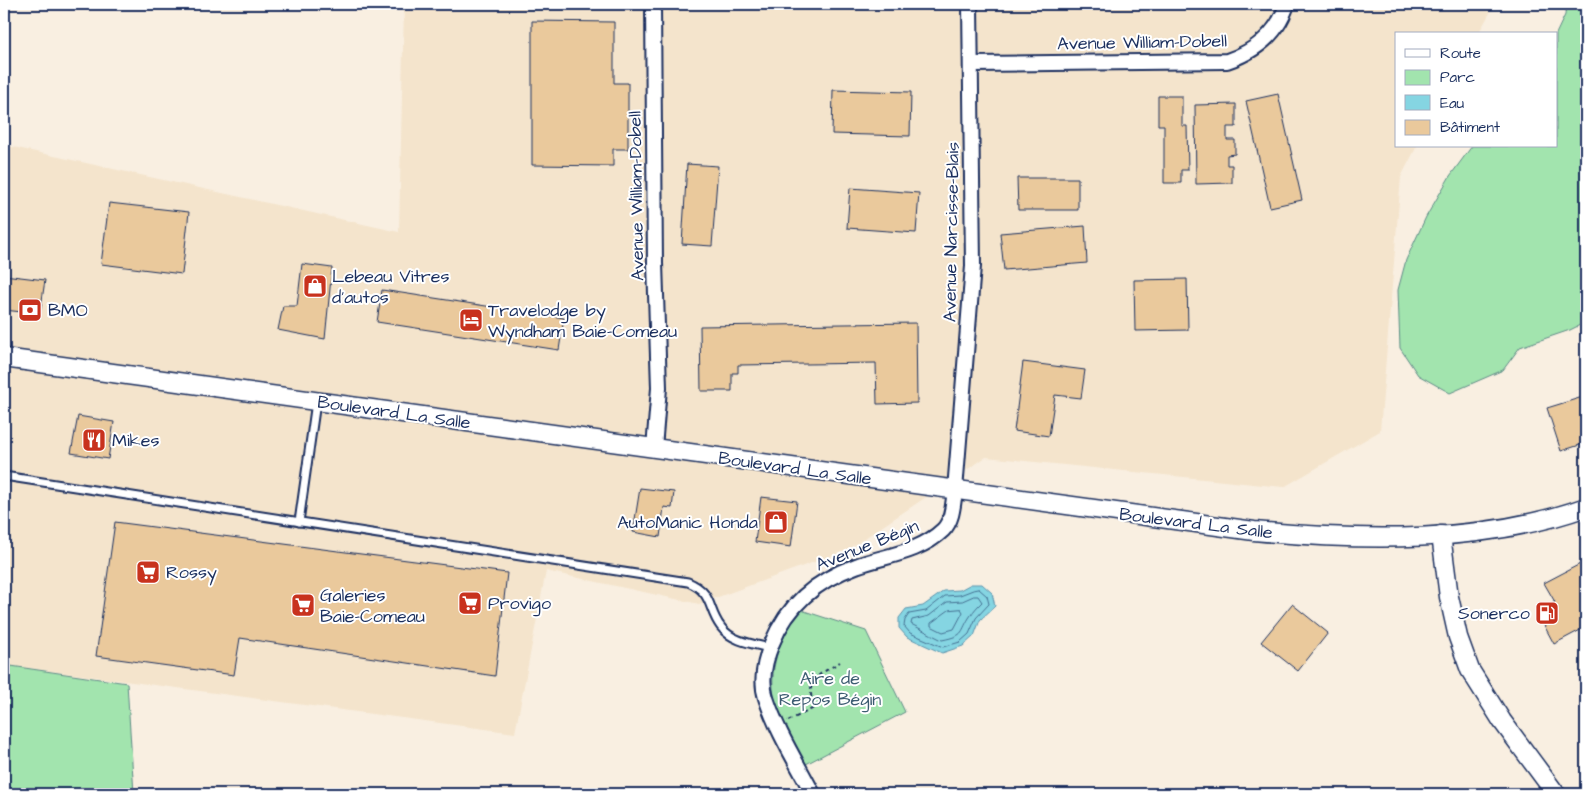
<svg xmlns="http://www.w3.org/2000/svg" width="1590" height="798" font-family="'Architects Daughter',sans-serif">
<style>
.built{fill:#f4e4cc}
.green{fill:#a2e4ae;stroke:#5e8a86}
.water{fill:#85d5e2;stroke:#5b93ad}
.lines{fill:none;stroke-linecap:round;stroke-linejoin:round}
.shore{stroke:#457193;stroke-width:1}
.building{fill:#eac99c;stroke:#1b2f5e}
.service-casing{stroke:#1b2f5e;stroke-width:11}
.minor-casing{stroke:#1b2f5e;stroke-width:18}
.tertiary-casing{stroke:#1b2f5e;stroke-width:21}
.path{stroke:#1b2f5e;stroke-width:2;stroke-dasharray:4 4;stroke-linecap:butt}
.service{stroke:#fff;stroke-width:7}
.minor{stroke:#fff;stroke-width:14}
.tertiary{stroke:#fff;stroke-width:18}
.labels{text-anchor:middle;stroke-width:4;stroke-linejoin:round;paint-order:stroke}
.street-label{font-size:18px;fill:#1b2f5e;stroke:#fff}
.poi-label{font-size:18px;fill:#1b2f5e;stroke:#fff;text-anchor:start}
.park-label{font-size:18px;fill:#3d5c72;stroke:#fff}
</style>
<rect width="100%" height="100%" fill="#f9efe1"/>
<filter id="ink" filterUnits="userSpaceOnUse"><feTurbulence type="fractalNoise" baseFrequency=".02" numOctaves="2"/><feDisplacementMap in="SourceGraphic" scale="10" xChannelSelector="R" yChannelSelector="G"/><feConvolveMatrix kernelMatrix="1 2 1 2 8 2 1 2 1" color-interpolation-filters="sRGB"/></filter>
<g filter="url(#ink)">
<!-- built -->
<path class="built" d="M404,4h1091l-17,30h-82v112h21l-16,31 -21,254 -96,56 -298,-30 -139,93 -148,54 -153,-33 -31,162 -511,-68v-520l395,87z"/>
<!-- green -->
<g class="green">
<path d="M1566,4h20v318l-16,8 -50,17 -17,23 -53,23 -32,-18 -18,-27 -2,-58 8,-30 20,-43 24,-41 22,-30h84v-112l9,-19z"/>
<path d="M798,609l68,22 39,81 -99,52c-10,-18 -25,-39 -30,-59 -10,-34 5,-67 22,-96z"/>
<path d="M4,665l123,18 7,111h-130z"/>
</g>
<!-- water -->
<path class="water" d="M971,584h11l10,9 3,13 -15,14 -6,16 -11,10 -21,7 -35,-16 -8,-9v-10l7,-9 17,-3 21,-15 16,-1z"/>
<g class="lines">
<!-- shore -->
<g class="shore">
<path d="M979,589l8,7 2,8 -13,14 -7,16 -9,8 -17,5 -33,-14 -6,-7 1,-6 4,-6 17,-3 19,-15 15,-1 13,-5z"/>
<path d="M974,596h4l4,6c-4,4 -8,8 -11,13 -12,17 -4,20 -29,25l-31,-16 1,-4 17,-4 18,-14 15,-1z"/>
<path d="M961,609l2,3 -9,17 -11,3 -12,-6v-3l18,-13z"/>
</g>
</g>
<!-- building -->
<g class="building">
<path d="M532,21l82,1v61h14v66h-15v17l-81,-1z"/>
<path d="M833,90l78,2 -1,44 -78,-2z"/>
<path d="M1278,94l24,106 -32,7 -24,-106z"/>
<path d="M1158,96h24v30h5l1,44h-7v13h-17v-58h-6z"/>
<path d="M1236,104v23h-9v13h8v14l-8,1v10h5v18l-36,1 -1,-79z"/>
<path d="M687,164l31,2 -6,80 -30,-2z"/>
<path d="M1017,178h61v32h-60z"/>
<path d="M850,188l69,5 -3,40 -69,-5z"/>
<path d="M109,203l80,9 -7,62 -81,-10z"/>
<path d="M1085,226l2,37 -83,7 -4,-37z"/>
<path d="M302,264l30,4 -7,71 -47,-9 5,-24h14z"/>
<path d="M4,275l41,5 -5,34 -36,-4z"/>
<path d="M1187,279l1,51 -53,1 -1,-51z"/>
<path d="M382,290l182,28 -5,32 -182,-28z"/>
<path d="M916,323l1,80 -40,1 -1,-41 -138,2v8h-6v18h-31l-1,-65z"/>
<path d="M1023,362l62,8 -4,28 -26,-3 -6,41 -35,-5z"/>
<path d="M1586,396v47l-25,8 -14,-43z"/>
<path d="M78,416l36,6 -6,37 -37,-6z"/>
<path d="M640,488l34,4 -2,16 -8,-1 -4,30 -27,-5z"/>
<path d="M761,497l36,4 -6,46 -36,-5z"/>
<path d="M115,522l392,51 -12,103 -255,-38 -6,37 -138,-19z"/>
<path d="M1582,563l4,9v55l-32,17 -17,-32 18,-10 -11,-19z"/>
<path d="M1292,604l36,29 -30,38 -37,-29z"/>
</g>
<g class="lines">
<!-- service casing -->
<g class="service-casing">
<g id="service">
<path d="M4,476l684,106c26,11 19,27 33,45 11,15 33,17 49,21"/>
<path d="M299,522l17,-120"/>
</g>
</g>
<!-- minor casing -->
<g class="minor-casing">
<g id="minor">
<path d="M653,4l2,259 4,125 -5,60"/>
<path d="M971,64l256,-3c29,-10 51,-27 60,-57"/>
<path d="M813,794c-16,-31 -36,-62 -47,-96 -6,-18 -1,-38 6,-55 16,-39 45,-63 84,-77 31,-11 63,-13 87,-36 10,-10 10,-27 12,-40l18,-224 -3,-262"/>
</g>
</g>
<!-- tertiary casing -->
<g class="tertiary-casing">
<g id="tertiary">
<path d="M4,358l1250,173c107,10 230,13 332,-24"/>
<path d="M1441,535l8,62 9,40 12,33 32,51 54,73"/>
</g>
</g>
<!-- path -->
<path class="path" d="M788,721l26,-13c-9,-30 2,-31 26,-46"/>
<!-- service -->
<use href="#service" class="service"/>
<!-- minor -->
<use href="#minor" class="minor"/>
<!-- tertiary -->
<use href="#tertiary" class="tertiary"/>
</g>
</g>
<!-- icons -->
<defs>
<g id="shop-square" transform="scale(1.25)"><rect x="-9" y="-9" width="18" height="18" rx="4" fill="#c8321e" stroke="#fff"/><path d="M-5-2.5h2.3a2.7 3.5 0 0 1 5.4 0H5L5.5 6h-11ZM-1.5-2.5h3a1.5 2.3 0 0 0-3 0Z" fill="#fff"/></g>
<g id="bank-square" transform="scale(1.25)"><rect x="-9" y="-9" width="18" height="18" rx="4" fill="#c8321e" stroke="#fff"/><path d="M-6-4H6V4H-6ZM0-2.3a2.3 2.3 0 1 0 0 4.6a2.3 2.3 0 1 0 0-4.6Z" fill="#fff"/></g>
<g id="hotel-square" transform="scale(1.25)"><rect x="-9" y="-9" width="18" height="18" rx="4" fill="#c8321e" stroke="#fff"/><path d="M-6-4.5h1.5V1H6V5H4.5V3h-9V5H-6ZM-4 0a1.8 1.8 0 1 1 3.6 0ZM.5 0V-2.5h3Q6-2.5 6 0Z" fill="#fff"/></g>
<g id="restaurant-square" transform="scale(1.25)"><rect x="-9" y="-9" width="18" height="18" rx="4" fill="#c8321e" stroke="#fff"/><path d="M-5-6h1v4h1v-4h1v4h1v-4h1v5L-1.5 .5V6h-2V.5L-5-1ZM5-6V6H3V1.5H1.5Q1.5-4 5-6Z" fill="#fff"/></g>
<g id="supermarket-square" transform="scale(1.25)"><rect x="-9" y="-9" width="18" height="18" rx="4" fill="#c8321e" stroke="#fff"/><path d="M-6-5.5h2.5l.6 2H6L4.5 2H-2.5L-4.4-4H-6ZM-1.5 3.2a1.3 1.3 0 1 0 .1 0ZM3 3.2a1.3 1.3 0 1 0 .1 0Z" fill="#fff"/></g>
<g id="fuel-square" transform="scale(1.25)"><rect x="-9" y="-9" width="18" height="18" rx="4" fill="#c8321e" stroke="#fff"/><path d="M-5.5-6h7V0h2V4h1.3V-2.5L3-4.5l.8-.8L6-3V5H2.5V1h-1V6h-7ZM-4.2-4.7v3.2H.2V-4.7Z" fill="#fff"/></g>
</defs>
<g fill-rule="evenodd">
<use href="#shop-square" x="315" y="286"/>
<use href="#bank-square" x="30" y="310"/>
<use href="#hotel-square" x="471" y="320"/>
<use href="#restaurant-square" x="94" y="440"/>
<use href="#shop-square" x="776" y="522"/>
<use href="#supermarket-square" x="148" y="572"/>
<use href="#supermarket-square" x="470" y="603"/>
<use href="#supermarket-square" x="303" y="605"/>
<use href="#fuel-square" x="1547" y="613"/>
</g>
<g class="labels">
<!-- street labels -->
<g class="street-label">
<text transform="translate(1142 42) rotate(-1)" y="6">Avenue William-Dobell</text>
<text transform="translate(636 196) rotate(-91)" y="6">Avenue William-Dobell</text>
<text transform="translate(951 232) rotate(-89)" y="6">Avenue Narcisse-Blais</text>
<text transform="translate(394 412) rotate(8)" y="6">Boulevard La Salle</text>
<text transform="translate(795 468) rotate(8)" y="6">Boulevard La Salle</text>
<text transform="translate(1196 523) rotate(7)" y="6">Boulevard La Salle</text>
<text transform="translate(867 545) rotate(-22)" y="6">Avenue Bégin</text>
</g>
<!-- poi labels -->
<g class="poi-label">
<text x="332" y="282">Lebeau Vitres<tspan x="332" dy="21">d'autos</tspan></text>
<text x="48" y="316">BMO</text>
<text x="488" y="316">Travelodge by<tspan x="488" dy="21">Wyndham Baie-Comeau</tspan></text>
<text x="112" y="446">Mikes</text>
<text x="758" y="528" text-anchor="end">AutoManic Honda</text>
<text x="166" y="578">Rossy</text>
<text x="320" y="601">Galeries<tspan x="320" dy="21">Baie-Comeau</tspan></text>
<text x="488" y="609">Provigo</text>
<text x="1530" y="619" text-anchor="end">Sonerco</text>
</g>
<!-- park labels -->
<g class="park-label">
<text x="830" y="684">Aire de<tspan x="830" dy="21">Repos Bégin</tspan></text>
</g>
</g>
<!-- margin -->
<rect width="1590" height="798" fill="none" stroke="#fff" stroke-width="20"/>
<rect x="10" y="10" width="1570" height="778" fill="none" stroke="#1b2f5e" stroke-width="2" filter="url(#ink)"/>
<!-- legend -->
<rect x="1395" y="32" width="162" height="115" fill="#ffffff" stroke="#a4acbf"/>
<rect x="1405" y="49" width="25" height="8" fill="#ffffff" stroke="#a4acbf"/>
<text x="1440" y="58" font-size="15" fill="#1b2f5e">Route</text>
<rect x="1405" y="70" width="25" height="15" fill="#a2e4ae" stroke="#a4acbf"/>
<text x="1440" y="82" font-size="15" fill="#1b2f5e">Parc</text>
<rect x="1405" y="95" width="25" height="15" fill="#85d5e2" stroke="#a4acbf"/>
<text x="1440" y="108" font-size="15" fill="#1b2f5e">Eau</text>
<rect x="1405" y="120" width="25" height="15" fill="#eac99c" stroke="#a4acbf"/>
<text x="1440" y="132" font-size="15" fill="#1b2f5e">Bâtiment</text>
</svg>
